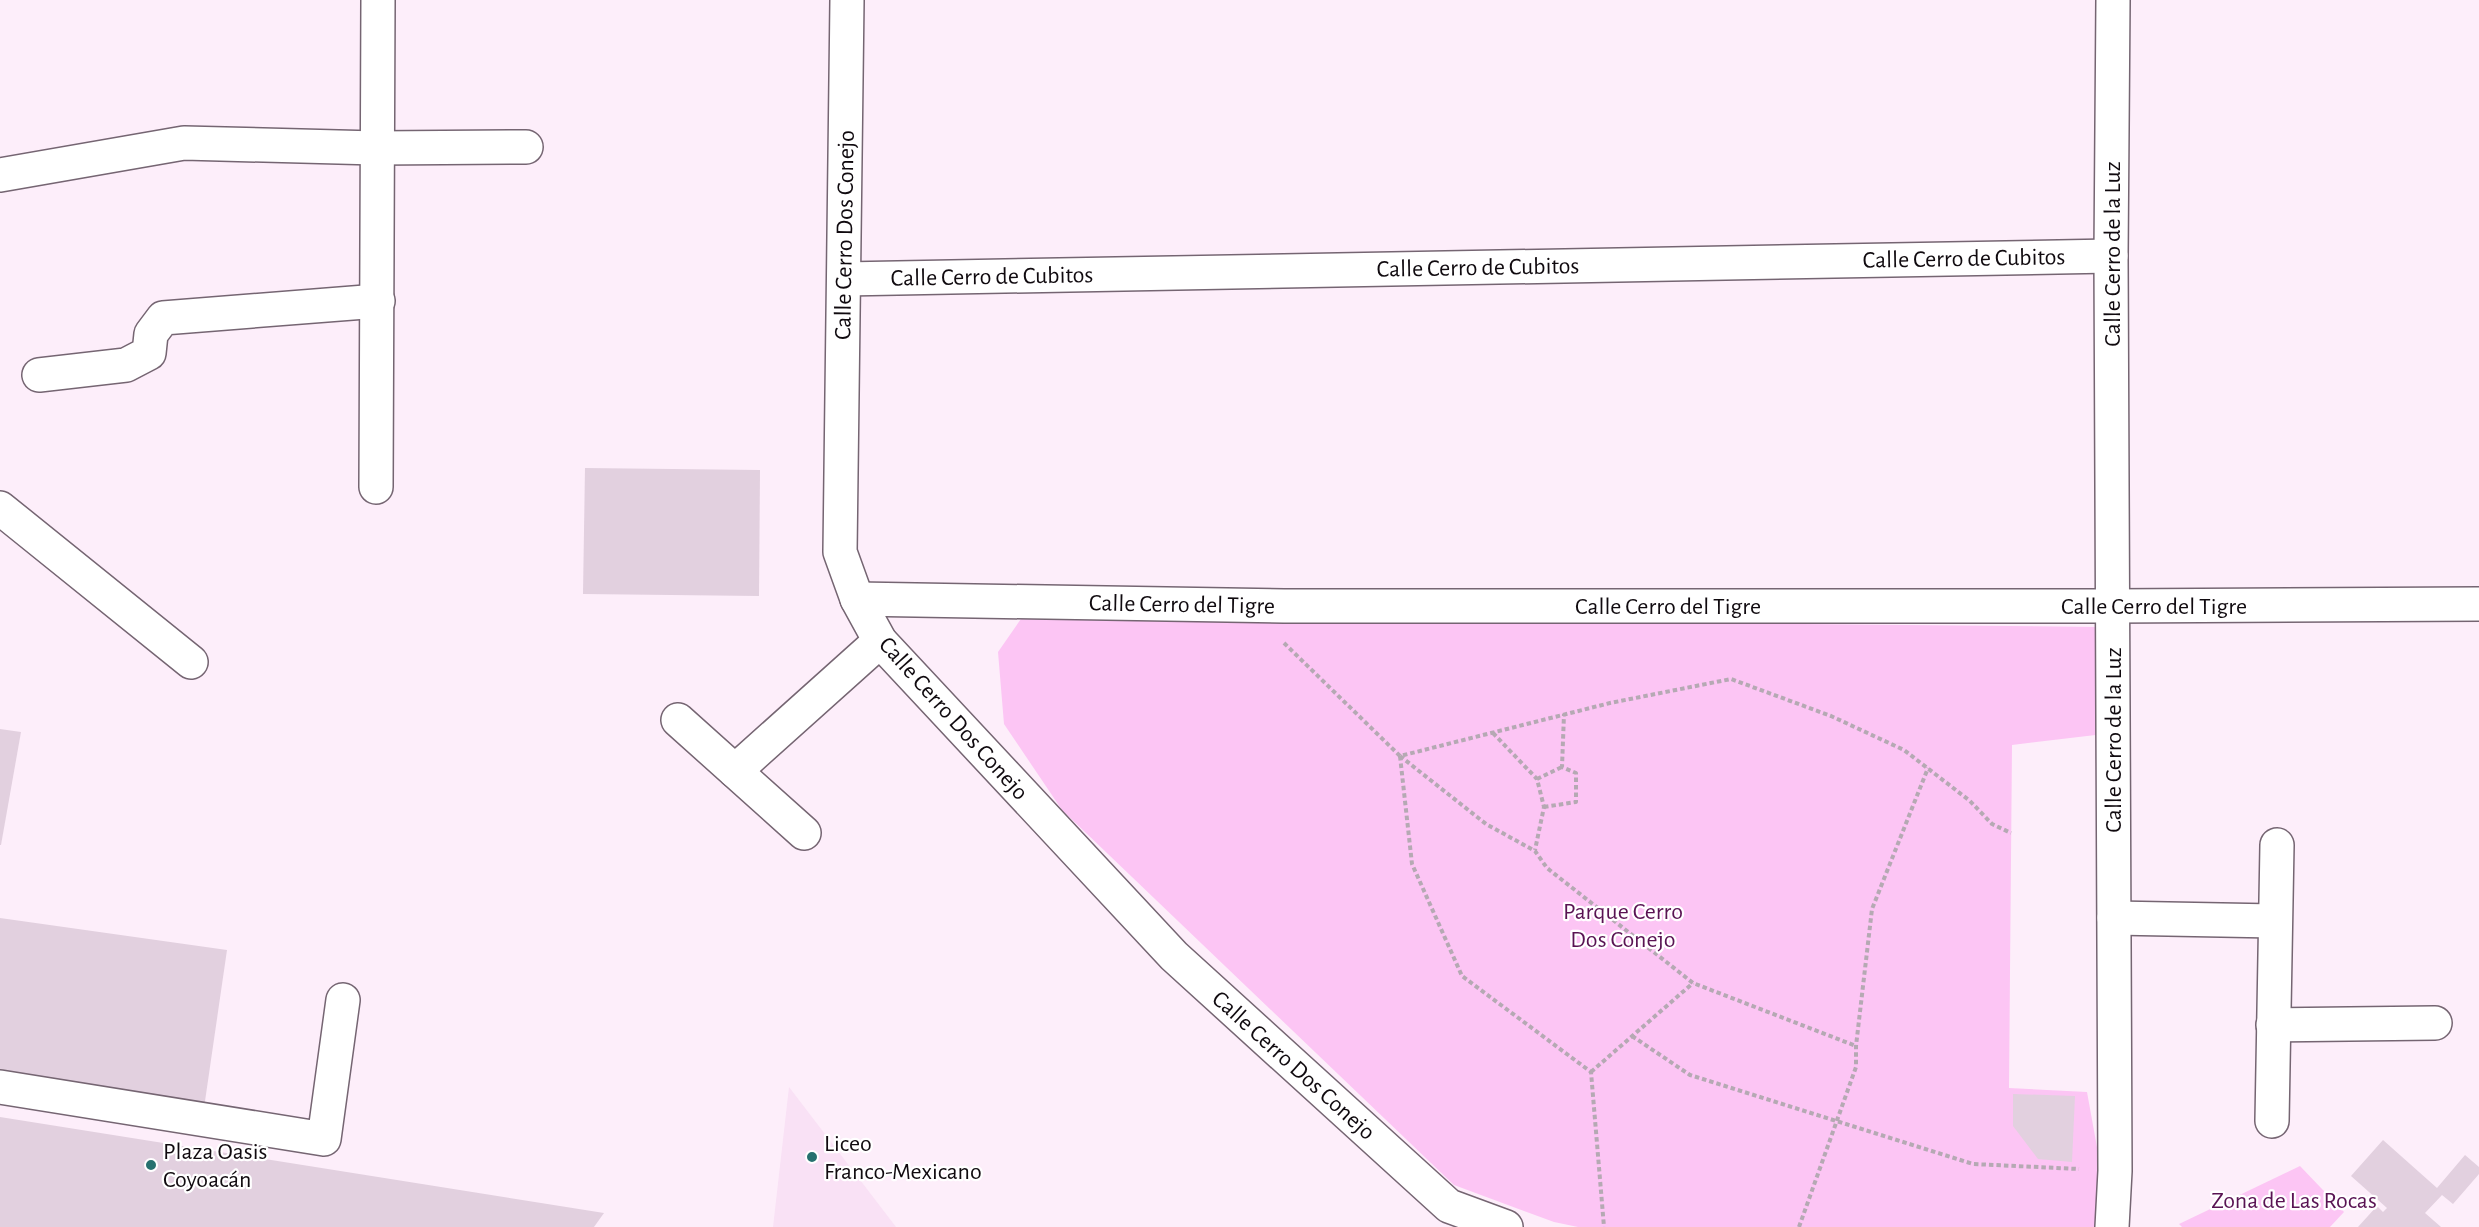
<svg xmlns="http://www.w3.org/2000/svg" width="2479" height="1227" font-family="'Alegreya Sans',sans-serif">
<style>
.built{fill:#f9e1f5}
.green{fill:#fcc5f4}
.building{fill:#e2d0df}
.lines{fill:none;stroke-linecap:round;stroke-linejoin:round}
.minor-casing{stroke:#756572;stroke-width:36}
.path{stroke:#b5a9b3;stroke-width:4;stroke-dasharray:4.5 3;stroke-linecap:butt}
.minor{stroke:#fff;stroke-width:33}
.poi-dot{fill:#26716f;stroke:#fff;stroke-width:2}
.labels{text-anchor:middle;stroke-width:4.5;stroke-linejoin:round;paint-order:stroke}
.street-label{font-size:24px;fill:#100a0f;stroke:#fff}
.park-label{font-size:24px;fill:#591353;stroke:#fff}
.poi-label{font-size:24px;fill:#100a0f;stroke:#fff;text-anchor:start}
</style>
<rect width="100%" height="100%" fill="#fdeefa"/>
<!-- built -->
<path class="built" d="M789,1087l107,140h-123z"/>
<!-- green -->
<g class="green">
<path d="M1023,616l1075,11 6,107 -92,11 -3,343 78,4 15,83 -2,52h-522l-24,-5 -100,-37 -392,-375 -58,-86 -6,-72z"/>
<path d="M2300,1166l44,46 -14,15h-148l-3,-3z"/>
</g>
<!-- building -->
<g class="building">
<path d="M585,468l175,2 -1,126 -176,-2z"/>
<path d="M0,729l21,3 -20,113h-1z"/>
<path d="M0,918l227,32 -23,158 -204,-29z"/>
<path d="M2013,1094l62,2 -3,66 -34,-3 -25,-33z"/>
<path d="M0,1117l604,96 -10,14h-594z"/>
<path d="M2383,1140l54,48 28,-33 14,12v7l-26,30 -11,-9 -17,18 16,14h-83l19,-21 6,6 4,-4 -36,-32z"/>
</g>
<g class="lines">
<!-- minor casing -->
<g class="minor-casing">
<g id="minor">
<path d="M847,0l-7,552 17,47 23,42 294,315 275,250 57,21"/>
<path d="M0,175l184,-32 192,5 150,-1"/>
<path d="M844,279l1267,-23"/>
<path d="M39,375l87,-10 23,-12 2,-19 12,-16 215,-17"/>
<path d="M376,487l2,-487"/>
<path d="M0,508l191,154"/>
<path d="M857,599l427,7h829l366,-2"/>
<path d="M678,720l126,113"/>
<path d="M735,771l145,-130"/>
<path d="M2114,918l161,3"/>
<path d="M2273,1025l162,-2"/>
<path d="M0,1087l324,52 19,-139"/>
<path d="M2272,1121l5,-276"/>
<path d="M2112,1227l3,-56 -4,-915 2,-256"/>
</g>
</g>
<!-- path -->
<g class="path">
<path d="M1284,643l116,113 210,-53 121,-24 100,37 73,34 66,51 22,23 19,9"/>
<path d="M1493,733l44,46 7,28 -9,43"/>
<path d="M1400,756l12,108 50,112 129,96 13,155"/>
<path d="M1400,756l86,68 49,27 12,17 146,115 163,63"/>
<path d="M1537,779l25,-12"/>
<path d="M1544,807l32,-5v-29l-14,-6 2,-53"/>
<path d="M1632,1036l58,39 283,89 106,5"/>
<path d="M1591,1072l102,-89"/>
<path d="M1799,1227l57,-160v-21l16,-137 56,-141"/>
</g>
<!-- minor -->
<use href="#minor" class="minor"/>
</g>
<!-- markers -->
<g class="poi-dot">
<circle cx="812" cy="1157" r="6"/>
<circle cx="151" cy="1165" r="6"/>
</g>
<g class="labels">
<!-- street labels -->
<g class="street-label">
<text transform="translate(844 235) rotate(-89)" y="8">Calle Cerro Dos Conejo</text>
<text transform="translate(2112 254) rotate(-90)" y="8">Calle Cerro de la Luz</text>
<text transform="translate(1964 258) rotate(-1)" y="8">Calle Cerro de Cubitos</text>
<text transform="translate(1478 267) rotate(-1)" y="8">Calle Cerro de Cubitos</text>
<text transform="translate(992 276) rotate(-1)" y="8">Calle Cerro de Cubitos</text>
<text transform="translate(1182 604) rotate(1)" y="8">Calle Cerro del Tigre</text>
<text x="1668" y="614">Calle Cerro del Tigre</text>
<text x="2154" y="614">Calle Cerro del Tigre</text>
<text transform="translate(954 718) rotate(48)" y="8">Calle Cerro Dos Conejo</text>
<text transform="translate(2113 740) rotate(-90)" y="8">Calle Cerro de la Luz</text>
<text transform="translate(1294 1065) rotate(42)" y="8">Calle Cerro Dos Conejo</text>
</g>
<!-- park labels -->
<g class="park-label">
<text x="1623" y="919">Parque Cerro<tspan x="1623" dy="28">Dos Conejo</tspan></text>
<text x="2294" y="1208">Zona de Las Rocas</text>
</g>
<!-- poi labels -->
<g class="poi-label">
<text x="824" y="1151">Liceo<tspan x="824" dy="28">Franco-Mexicano</tspan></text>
<text x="163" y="1159">Plaza Oasis<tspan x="163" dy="28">Coyoacán</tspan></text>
</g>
</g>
</svg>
